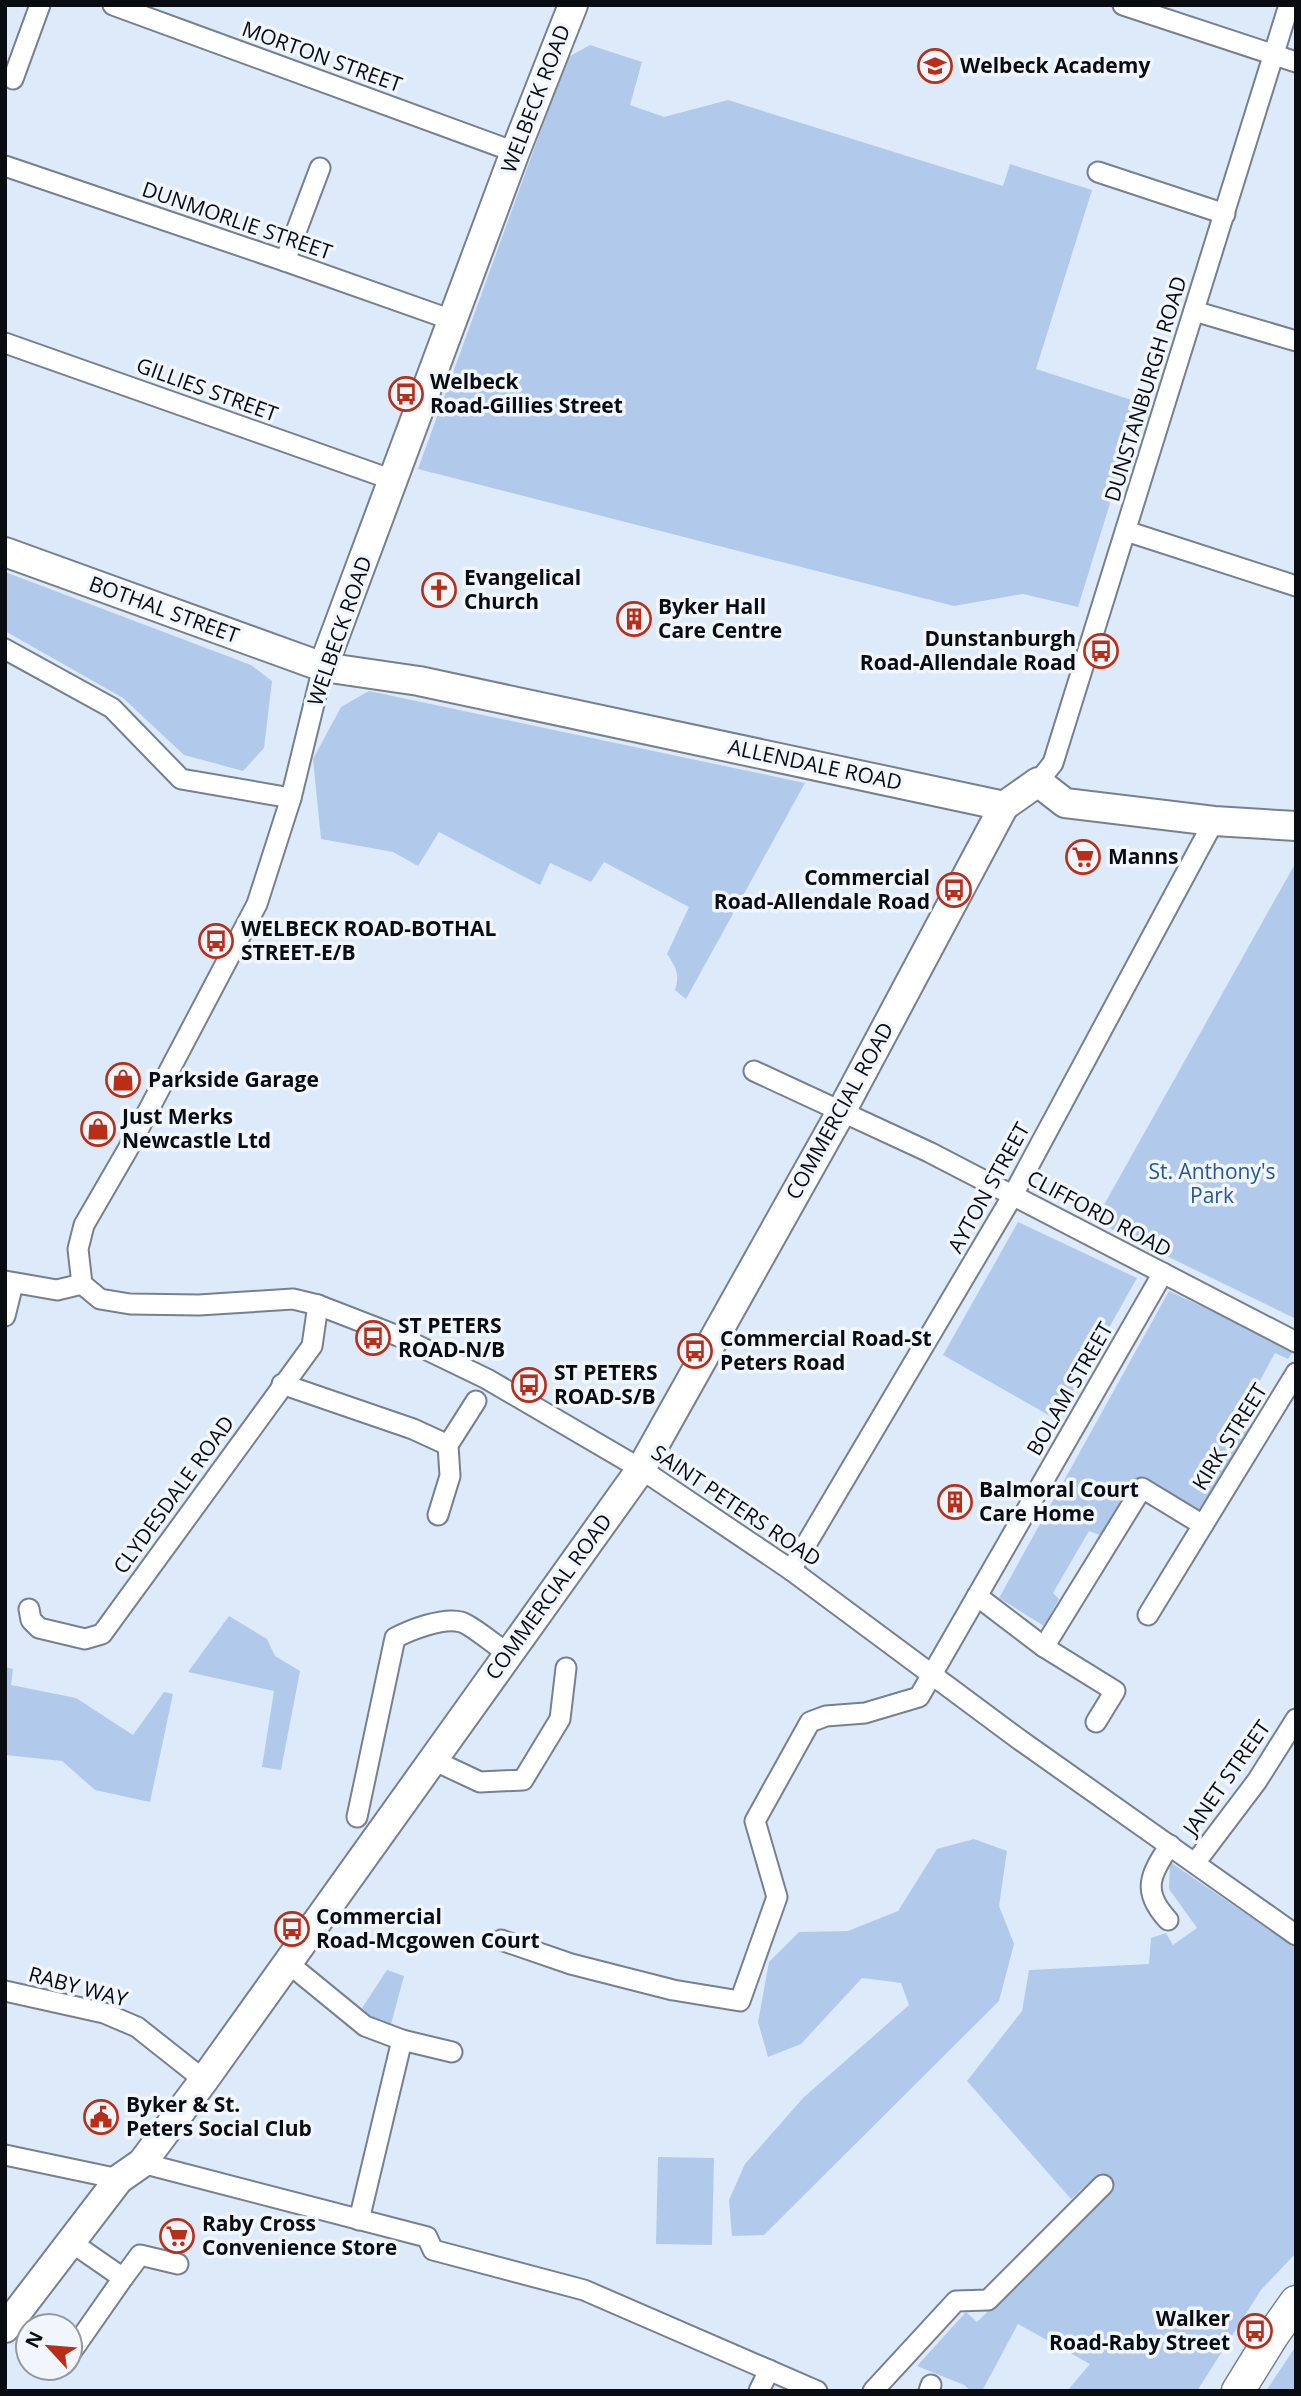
<svg xmlns="http://www.w3.org/2000/svg" width="1301" height="2396" font-family="'Open Sans',sans-serif">
<style>
.green{fill:#b1caec}
.lines{fill:none;stroke-linecap:round;stroke-linejoin:round}
.street-casing{stroke:#76818f;stroke-width:23}
.secondary-casing{stroke:#76818f;stroke-width:32}
.primary-casing{stroke:#76818f;stroke-width:35}
.street{stroke:#fff;stroke-width:19}
.secondary{stroke:#fff;stroke-width:28}
.primary{stroke:#fff;stroke-width:32}
.labels{text-anchor:middle;stroke-width:7;stroke-linejoin:round;paint-order:stroke}
.street-label{font-size:21px;fill:#090d12;stroke:#f1f6fd}
.poi-label{font-size:21px;font-weight:bold;fill:#090d12;stroke:#f1f6fd;text-anchor:start}
.park-label{font-size:21px;fill:#235799;stroke:#f1f6fd}
</style>
<rect width="100%" height="100%" fill="#ddeafa"/>
<!-- green -->
<g class="green">
<path d="M590,45l52,17 -12,43 34,12 64,-17 275,86 7,-22 82,26 -56,179 105,34 -63,204 -55,-13 -69,12 -536,-137 149,-411z"/>
<path d="M5,572l246,93 21,16 -8,67 -21,23 -59,-16 -61,-57 -118,-67z"/>
<path d="M369,691l436,92 -119,216 -11,-9c5,-15 1,-23 -8,-36l22,-47 -85,-45 -13,20 -41,-19 -10,22 -101,-53 -21,34 -25,-14 -72,-13 -8,-80 28,-52z"/>
<path d="M1296,862v457l-201,-98z"/>
<path d="M1018,1222l119,56 -80,142 -114,-65z"/>
<path d="M1169,1291l125,59 -6,9 -13,-6 -37,68 12,7 -53,88 -59,-33 -35,53 -14,-5 -36,62 6,6 -15,27 -45,-28z"/>
<path d="M229,1616l38,23 8,17 25,15 -19,99 -19,-3 12,-76 -86,-19z"/>
<path d="M5,1667l8,2 -2,16 65,13 57,37 31,-43 9,2 -23,108 -55,-12 -33,-29 -57,-6z"/>
<path d="M974,1839l33,12 -8,55 15,38 -15,57 -235,234 -32,1 -3,-36 16,-36 58,-66 106,-93 -8,-22 -39,-5 -61,66 -33,13 -10,-35 11,-60 30,-30 49,-1 50,-20 39,-62z"/>
<path d="M1170,1862l126,86v305l-35,37 -64,101h-130l23,-27 -72,-40 -36,67h-11l-7,-6 -47,-19 49,-54 11,10 138,-135 -15,-14 -29,26 -104,-118 55,-70 7,-41 120,-6 2,-26 15,-5 7,12 24,-17 -28,-39z"/>
<path d="M387,1970l17,6 -13,48 -18,-6 -11,-10z"/>
<path d="M658,2157l56,1 -2,87 -56,-1z"/>
<path d="M1296,2346v45h-30z"/>
</g>
<g class="lines">
<!-- street casing -->
<g class="street-casing">
<g id="street">
<path d="M113,5l402,147"/>
<path d="M1123,5l173,57"/>
<path d="M13,79l27,-74"/>
<path d="M5,166l280,95 167,59"/>
<path d="M1098,172l127,42"/>
<path d="M285,261l35,-93"/>
<path d="M1194,311l102,30"/>
<path d="M5,343l388,137"/>
<path d="M1126,531l170,55"/>
<path d="M5,649l107,59 69,71 110,19"/>
<path d="M1038,782l15,-19 236,-758"/>
<path d="M754,1071l175,81 367,190"/>
<path d="M5,1281l52,9 25,-6"/>
<path d="M82,1284l18,15 30,5 69,1 94,-6 25,6 80,31 89,43 154,90 150,101 229,170 276,195"/>
<path d="M82,1284l-4,-35 6,-24 44,-76 129,-245 34,-106 32,-131"/>
<path d="M5,1316l8,-32"/>
<path d="M282,1384l131,45 35,16"/>
<path d="M438,1515l12,-39 -2,-31 28,-44"/>
<path d="M791,1570l222,-375 201,-374"/>
<path d="M977,1596l67,51"/>
<path d="M29,1609l2,11 8,8 46,11 17,-5 210,-288 6,-41"/>
<path d="M1148,1615l148,-242"/>
<path d="M1096,1722l19,-31 -71,-44 98,-159 61,37"/>
<path d="M433,1760l47,22 43,-2 37,-61 6,-51"/>
<path d="M357,1817l38,-179c15,-8 48,-21 66,-16 9,2 37,25 47,32"/>
<path d="M1195,1863l62,-82 39,-62"/>
<path d="M1168,1920c-27,-29 -18,-45 2,-75"/>
<path d="M501,1940l70,24 102,26 67,11 37,-104 -22,-76 55,-99 16,-6 39,-3 54,-16 244,-424"/>
<path d="M288,1963l77,63 37,14 50,12"/>
<path d="M5,1991l99,22 33,14 67,53"/>
<path d="M5,2155l114,24"/>
<path d="M142,2163l285,74 6,13 151,40 233,101"/>
<path d="M359,2220l43,-180"/>
<path d="M71,2242l52,36 -51,73"/>
<path d="M123,2278l17,-23 38,9"/>
<path d="M759,2391l10,-21"/>
<path d="M873,2391l83,-90 32,-1 115,-115"/>
<path d="M929,2391l2,-6"/>
</g>
</g>
<!-- secondary casing -->
<g class="secondary-casing">
<g id="secondary">
<path d="M5,552l318,115 96,14 585,125 34,-24 27,21 149,18 82,5"/>
<path d="M323,667l192,-515 58,-147"/>
<path d="M5,2328l114,-149 23,-16 62,-83 437,-611 200,-357 163,-306"/>
</g>
</g>
<!-- primary casing -->
<g class="primary-casing">
<path id="primary" d="M1238,2391l34,-55 24,-34"/>
</g>
<!-- street -->
<use href="#street" class="street"/>
<!-- secondary -->
<use href="#secondary" class="secondary"/>
<!-- primary -->
<use href="#primary" class="primary"/>
</g>
<!-- icons -->
<defs>
<g id="school-ring" transform="scale(1.75)"><circle r="9.5" fill="#f1f6fd" stroke="#ba2e17" stroke-width="1.5"/><path d="M0-5L7-2L0 1L-7-2ZM-4 1L0 2.5L4 1V4Q0 6-4 4Z" fill="#ba2e17"/></g>
<g id="bus-ring" transform="scale(1.75)"><circle r="9.5" fill="#f1f6fd" stroke="#ba2e17" stroke-width="1.5"/><path d="M-5-6H5V4H4V6H2V4H-2V6H-4V4H-5ZM-3.5-4V0h7V-4ZM-3.5 1.2v1.5H-2V1.2ZM2 1.2v1.5H3.5V1.2Z" fill="#ba2e17"/></g>
<g id="church-ring" transform="scale(1.75)"><circle r="9.5" fill="#f1f6fd" stroke="#ba2e17" stroke-width="1.5"/><path d="M-1.2-6h2.4v3.5h3.3v2.4h-3.3V6h-2.4V-.1h-3.3v-2.4h3.3Z" fill="#ba2e17"/></g>
<g id="building-ring" transform="scale(1.75)"><circle r="9.5" fill="#f1f6fd" stroke="#ba2e17" stroke-width="1.5"/><path d="M-4-6H4V6H1V3H-1V6H-4ZM-2.5-4.3h1.7v1.8h-1.7ZM.8-4.3h1.7v1.8H.8ZM-2.5-1h1.7V.8h-1.7ZM.8-1h1.7V.8H.8Z" fill="#ba2e17"/></g>
<g id="supermarket-ring" transform="scale(1.75)"><circle r="9.5" fill="#f1f6fd" stroke="#ba2e17" stroke-width="1.5"/><path d="M-6-5.5h2.5l.6 2H6L4.5 2H-2.5L-4.4-4H-6ZM-1.5 3.2a1.3 1.3 0 1 0 .1 0ZM3 3.2a1.3 1.3 0 1 0 .1 0Z" fill="#ba2e17"/></g>
<g id="shop-ring" transform="scale(1.75)"><circle r="9.5" fill="#f1f6fd" stroke="#ba2e17" stroke-width="1.5"/><path d="M-5-2.5h2.3a2.7 3.5 0 0 1 5.4 0H5L5.5 6h-11ZM-1.5-2.5h3a1.5 2.3 0 0 0-3 0Z" fill="#ba2e17"/></g>
<g id="civic-ring" transform="scale(1.75)"><circle r="9.5" fill="#f1f6fd" stroke="#ba2e17" stroke-width="1.5"/><path d="M-.6-6.5H3V-4.5H.6V-3L4-1V1h2V6H-6V1h2V-1L-.6-3ZM-1.2 2.5V6h2.4V2.5Z" fill="#ba2e17"/></g>
</defs>
<g fill-rule="evenodd">
<use href="#school-ring" x="935" y="66"/>
<use href="#bus-ring" x="406" y="394"/>
<use href="#church-ring" x="439" y="590"/>
<use href="#building-ring" x="634" y="619"/>
<use href="#bus-ring" x="1101" y="651"/>
<use href="#supermarket-ring" x="1083" y="857"/>
<use href="#bus-ring" x="954" y="890"/>
<use href="#bus-ring" x="216" y="941"/>
<use href="#shop-ring" x="123" y="1080"/>
<use href="#shop-ring" x="98" y="1129"/>
<use href="#bus-ring" x="373" y="1338"/>
<use href="#bus-ring" x="695" y="1351"/>
<use href="#bus-ring" x="529" y="1385"/>
<use href="#building-ring" x="955" y="1502"/>
<use href="#bus-ring" x="292" y="1929"/>
<use href="#civic-ring" x="101" y="2117"/>
<use href="#supermarket-ring" x="177" y="2236"/>
<use href="#bus-ring" x="1255" y="2331"/>
</g>
<g class="labels">
<!-- street labels -->
<g class="street-label">
<text transform="translate(322 57) rotate(20)" y="7">MORTON STREET</text>
<text transform="translate(536 99) rotate(-69)" y="7">WELBECK ROAD</text>
<text transform="translate(237 221) rotate(19)" y="7">DUNMORLIE STREET</text>
<text transform="translate(1146 389) rotate(-73)" y="7">DUNSTANBURGH ROAD</text>
<text transform="translate(207 390) rotate(20)" y="7">GILLIES STREET</text>
<text transform="translate(164 610) rotate(20)" y="7">BOTHAL STREET</text>
<text transform="translate(340 631) rotate(-71)" y="7">WELBECK ROAD</text>
<text transform="translate(815 765) rotate(12)" y="7">ALLENDALE ROAD</text>
<text transform="translate(840 1111) rotate(-61)" y="7">COMMERCIAL ROAD</text>
<text transform="translate(989 1188) rotate(-61)" y="7">AYTON STREET</text>
<text transform="translate(1099 1214) rotate(28)" y="7">CLIFFORD ROAD</text>
<text transform="translate(1070 1389) rotate(-60)" y="7">BOLAM STREET</text>
<text transform="translate(1230 1437) rotate(-58)" y="7">KIRK STREET</text>
<text transform="translate(174 1495) rotate(-54)" y="7">CLYDESDALE ROAD</text>
<text transform="translate(736 1506) rotate(34)" y="7">SAINT PETERS ROAD</text>
<text transform="translate(549 1597) rotate(-54)" y="7">COMMERCIAL ROAD</text>
<text transform="translate(1227 1778) rotate(-55)" y="7">JANET STREET</text>
<text transform="translate(78 1987) rotate(15)" y="7">RABY WAY</text>
</g>
<!-- poi labels -->
<g class="poi-label">
<text x="960" y="73">Welbeck Academy</text>
<text x="430" y="389">Welbeck<tspan x="430" dy="24">Road-Gillies Street</tspan></text>
<text x="464" y="585">Evangelical<tspan x="464" dy="24">Church</tspan></text>
<text x="658" y="614">Byker Hall<tspan x="658" dy="24">Care Centre</tspan></text>
<text x="1076" y="646" text-anchor="end">Dunstanburgh<tspan x="1076" dy="24">Road-Allendale Road</tspan></text>
<text x="1108" y="864">Manns</text>
<text x="930" y="885" text-anchor="end">Commercial<tspan x="930" dy="24">Road-Allendale Road</tspan></text>
<text x="241" y="936">WELBECK ROAD-BOTHAL<tspan x="241" dy="24">STREET-E/B</tspan></text>
<text x="148" y="1087">Parkside Garage</text>
<text x="122" y="1124">Just Merks<tspan x="122" dy="24">Newcastle Ltd</tspan></text>
<text x="398" y="1333">ST PETERS<tspan x="398" dy="24">ROAD-N/B</tspan></text>
<text x="720" y="1346">Commercial Road-St<tspan x="720" dy="24">Peters Road</tspan></text>
<text x="554" y="1380">ST PETERS<tspan x="554" dy="24">ROAD-S/B</tspan></text>
<text x="979" y="1497">Balmoral Court<tspan x="979" dy="24">Care Home</tspan></text>
<text x="316" y="1924">Commercial<tspan x="316" dy="24">Road-Mcgowen Court</tspan></text>
<text x="126" y="2112">Byker &amp; St.<tspan x="126" dy="24">Peters Social Club</tspan></text>
<text x="202" y="2231">Raby Cross<tspan x="202" dy="24">Convenience Store</tspan></text>
<text x="1230" y="2326" text-anchor="end">Walker<tspan x="1230" dy="24">Road-Raby Street</tspan></text>
</g>
<!-- park labels -->
<g class="park-label">
<text x="1212" y="1179">St. Anthony's<tspan x="1212" dy="24">Park</tspan></text>
</g>
</g>
<!-- border -->
<rect width="1301" height="2396" fill="none" stroke="#090d12" stroke-width="14"/>
<!-- north arrow -->
<g transform="translate(49 2347) rotate(296)"><circle r="33" fill="#f1f6fd" stroke="#94999f" stroke-width="2"/>
<path d="M0-5L12 26L0 18L-12 26Z" fill="#ba2e17"/>
<text y="-10" font-size="19" font-weight="bold" text-anchor="middle" fill="#090d12">N</text>
</g>
</svg>
